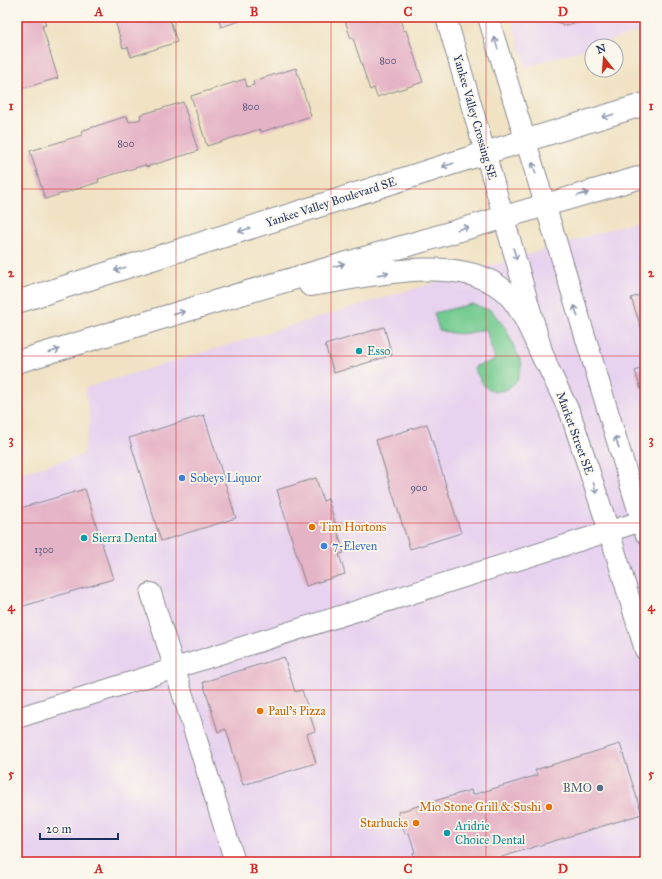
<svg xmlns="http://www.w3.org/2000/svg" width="662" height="879" font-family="'IM FELL Great Primer',serif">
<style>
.built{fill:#e7d2ef}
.green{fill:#75cb90;stroke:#487d77}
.building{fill:#e5b3c6}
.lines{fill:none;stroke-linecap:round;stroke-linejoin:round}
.street-casing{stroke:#868890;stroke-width:22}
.secondary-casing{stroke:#868890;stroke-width:24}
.street{stroke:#fff;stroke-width:20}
.secondary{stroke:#fff;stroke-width:22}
.oneway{stroke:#8d97ae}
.grid{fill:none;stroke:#d62828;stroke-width:1;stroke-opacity:0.55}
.culture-dot{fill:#0f9aa8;stroke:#fbf7ec;stroke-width:1.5}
.shop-dot{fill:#3f7fe0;stroke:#fbf7ec;stroke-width:1.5}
.food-dot{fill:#e8710a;stroke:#fbf7ec;stroke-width:1.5}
.service-dot{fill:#5c6f8a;stroke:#fbf7ec;stroke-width:1.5}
.labels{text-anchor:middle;stroke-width:3.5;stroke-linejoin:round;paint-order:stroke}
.number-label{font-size:10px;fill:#4e5078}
.street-label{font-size:12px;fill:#1b2f5e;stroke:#fbf7ec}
.culture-label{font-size:12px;fill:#0d838f;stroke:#fbf7ec;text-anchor:start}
.shop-label{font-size:12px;fill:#366cbe;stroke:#fbf7ec;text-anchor:start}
.food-label{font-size:12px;fill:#c56008;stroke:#fbf7ec;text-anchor:start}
.service-label{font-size:12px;fill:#4e5e75;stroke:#fbf7ec;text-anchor:end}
.neatline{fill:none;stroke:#d62828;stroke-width:1.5}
.grid-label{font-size:13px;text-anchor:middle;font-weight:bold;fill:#d62828}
</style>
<rect width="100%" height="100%" fill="#fbf7ec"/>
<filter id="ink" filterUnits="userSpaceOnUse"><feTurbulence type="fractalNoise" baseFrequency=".025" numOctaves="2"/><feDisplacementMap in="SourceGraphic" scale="8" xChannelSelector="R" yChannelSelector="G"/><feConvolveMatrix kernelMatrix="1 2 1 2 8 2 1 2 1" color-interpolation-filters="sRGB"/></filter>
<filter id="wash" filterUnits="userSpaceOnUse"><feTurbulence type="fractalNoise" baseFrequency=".012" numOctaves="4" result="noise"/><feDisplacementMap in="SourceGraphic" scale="16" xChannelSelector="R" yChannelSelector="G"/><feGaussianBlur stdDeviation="0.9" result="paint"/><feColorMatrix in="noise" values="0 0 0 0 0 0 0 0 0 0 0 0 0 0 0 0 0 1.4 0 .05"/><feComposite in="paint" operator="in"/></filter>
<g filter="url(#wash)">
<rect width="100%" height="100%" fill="#f0e2c3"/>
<!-- built -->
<g class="built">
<path d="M511,17h134v13l-119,37z"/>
<path d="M645,219v643h-628v-388l66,-19 7,-34 -5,-33z"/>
</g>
<!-- green -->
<path class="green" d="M472,304l20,7 14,18 16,35 -5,17 -11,9 -12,2 -9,-5 -11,-18 2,-3 19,-6 -9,-31c-21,5 -25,7 -47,1l-5,-17z"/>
<g id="blocks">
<!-- building -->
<g class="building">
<path d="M17,17h26l3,8 -4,1 16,52 -41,12z"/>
<path d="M114,17h55l8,25 -46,15 -3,-10 -5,1z"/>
<path d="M218,17h34l-31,10z"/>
<path d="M344,17h55l5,14 2,-1 17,52 -46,15 -3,-9 -4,2 -17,-52 -2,1z"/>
<path d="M548,17h39l1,1 -24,8z"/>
<path d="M296,68l15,48 -50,16 -1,-3 -53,17 -16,-50 54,-17 2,8 7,-2 -1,-4z"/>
<path d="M183,102l15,49 -52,16 -1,-2 -47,14 1,3 -54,17 -15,-48 52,-16 -1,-4 46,-15 2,6 12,-3 -1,-4z"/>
<path d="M645,293v46l-14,-41z"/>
<path d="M384,327l8,28 -58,18 -9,-28z"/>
<path d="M645,367v21l-4,1 -6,-18z"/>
<path d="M204,415l32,103 -75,23 -32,-103z"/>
<path d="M427,424l34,109 -51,16 -34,-109z"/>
<path d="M316,478l7,23 5,-2 16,54 -5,1 6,20 -39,12 -29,-96z"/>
<path d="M85,489l28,90 -96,29v-99z"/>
<path d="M284,657l11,35 7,-2 13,41 -8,3 9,29 -73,22 -17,-56 -8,3 -15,-50z"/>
<path d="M620,744l22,70 -157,48h-69l-3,-9 2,-1 -6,-19 -4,1 -7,-22 73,-22 1,5 47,-14 18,-6 -2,-5z"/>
</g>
</g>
</g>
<g filter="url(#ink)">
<use href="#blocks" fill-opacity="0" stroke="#868890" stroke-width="1"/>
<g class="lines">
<!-- street casing -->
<g class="street-casing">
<g id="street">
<path d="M446,17l99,344 26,54 38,116 36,119"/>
<path d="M488,17l157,516"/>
<path d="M151,593l84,269"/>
<path d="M17,718l628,-198"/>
</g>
</g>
<!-- secondary casing -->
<g class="secondary-casing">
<g id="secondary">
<path d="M310,285c55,-8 144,-32 191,3 22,17 32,49 44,73"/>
<path d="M17,302l468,-149 160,-49"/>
<path d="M17,362l217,-66 411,-120"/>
</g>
</g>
<!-- street -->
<use href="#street" class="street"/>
<!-- secondary -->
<use href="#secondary" class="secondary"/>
</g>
<!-- one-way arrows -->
<defs><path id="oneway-shaft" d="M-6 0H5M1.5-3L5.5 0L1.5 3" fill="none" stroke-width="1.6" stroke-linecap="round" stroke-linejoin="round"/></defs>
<g class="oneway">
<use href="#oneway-shaft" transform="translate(496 43) rotate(-107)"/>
<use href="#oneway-shaft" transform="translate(608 116) rotate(163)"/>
<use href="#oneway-shaft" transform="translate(448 165) rotate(162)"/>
<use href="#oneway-shaft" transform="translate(534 168) rotate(-107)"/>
<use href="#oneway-shaft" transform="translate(583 194) rotate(-16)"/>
<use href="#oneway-shaft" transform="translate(463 228) rotate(-17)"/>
<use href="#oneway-shaft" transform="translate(244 230) rotate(162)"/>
<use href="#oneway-shaft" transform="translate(515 254) rotate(74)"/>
<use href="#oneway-shaft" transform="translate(339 265) rotate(-16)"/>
<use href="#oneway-shaft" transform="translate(120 269) rotate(162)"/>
<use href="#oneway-shaft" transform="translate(383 274) rotate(-8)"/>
<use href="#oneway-shaft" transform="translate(576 311) rotate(-107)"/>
<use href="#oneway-shaft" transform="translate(179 313) rotate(-17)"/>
<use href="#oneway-shaft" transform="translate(54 351) rotate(-17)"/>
<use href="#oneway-shaft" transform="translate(617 442) rotate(-107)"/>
<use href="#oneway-shaft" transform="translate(595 488) rotate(72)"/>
</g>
</g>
<!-- grid -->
<path class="grid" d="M176,17v845M331,17v845M486,17v845M17,189h628M17,356h628M17,523h628M17,690h628"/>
<!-- markers -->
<g class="culture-dot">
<circle cx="359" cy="351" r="4"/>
<circle cx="84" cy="538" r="4"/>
<circle cx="447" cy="833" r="4"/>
</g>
<g class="shop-dot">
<circle cx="182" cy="478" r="4"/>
<circle cx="324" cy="546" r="4"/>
</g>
<g class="food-dot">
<circle cx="312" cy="527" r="4"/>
<circle cx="260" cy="711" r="4"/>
<circle cx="549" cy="807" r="4"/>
<circle cx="416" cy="823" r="4"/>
</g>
<circle class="service-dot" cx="600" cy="788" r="4"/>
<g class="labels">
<!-- number labels -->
<g class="number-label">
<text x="388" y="64">800</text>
<text x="251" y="110">800</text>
<text x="126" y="147">800</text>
<text x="419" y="491">900</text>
<text x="44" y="553">1300</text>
</g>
<!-- street labels -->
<g class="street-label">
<text transform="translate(475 117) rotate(74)" y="4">Yankee Valley Crossing SE</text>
<text transform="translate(331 202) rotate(-18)" y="4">Yankee Valley Boulevard SE</text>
<text transform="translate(575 433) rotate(70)" y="4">Market Street SE</text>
</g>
<!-- culture labels -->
<g class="culture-label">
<text x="367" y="355">Esso</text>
<text x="92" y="542">Sierra Dental</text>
<text x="455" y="830">Aridrie<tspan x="455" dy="14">Choice Dental</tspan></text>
</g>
<!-- shop labels -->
<g class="shop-label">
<text x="190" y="482">Sobeys Liquor</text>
<text x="332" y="550">7-Eleven</text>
</g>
<!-- food labels -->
<g class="food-label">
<text x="320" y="531">Tim Hortons</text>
<text x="268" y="715">Paul's Pizza</text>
<text x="541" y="811" text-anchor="end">Mio Stone Grill &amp; Sushi</text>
<text x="408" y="827" text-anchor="end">Starbucks</text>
</g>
<!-- service labels -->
<g class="service-label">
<text x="592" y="792">BMO</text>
</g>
</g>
<!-- margin -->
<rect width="662" height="879" fill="none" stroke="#fbf7ec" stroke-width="44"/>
<!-- north arrow -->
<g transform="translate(604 58) rotate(343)"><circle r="19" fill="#fbf7ec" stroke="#a1a7b3"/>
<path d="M0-3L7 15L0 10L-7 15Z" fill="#c8321e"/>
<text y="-6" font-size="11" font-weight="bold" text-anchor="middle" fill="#1b2f5e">N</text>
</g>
<!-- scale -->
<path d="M40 833v6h78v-6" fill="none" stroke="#1b2f5e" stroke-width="2"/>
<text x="46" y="833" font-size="12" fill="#1b2f5e" stroke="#fbf7ec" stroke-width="3" paint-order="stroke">20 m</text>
<rect x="22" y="22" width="618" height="835" class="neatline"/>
<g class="grid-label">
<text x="99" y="16">A</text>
<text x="254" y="16">B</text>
<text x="408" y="16">C</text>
<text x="563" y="16">D</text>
<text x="11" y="110">1</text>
<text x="651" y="110">1</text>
<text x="11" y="277">2</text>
<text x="651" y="277">2</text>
<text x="11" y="444">3</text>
<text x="651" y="444">3</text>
<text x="11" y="611">4</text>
<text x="651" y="611">4</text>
<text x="11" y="778">5</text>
<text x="651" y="778">5</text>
<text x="99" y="873">A</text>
<text x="254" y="873">B</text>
<text x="408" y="873">C</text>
<text x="563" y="873">D</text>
</g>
</svg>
